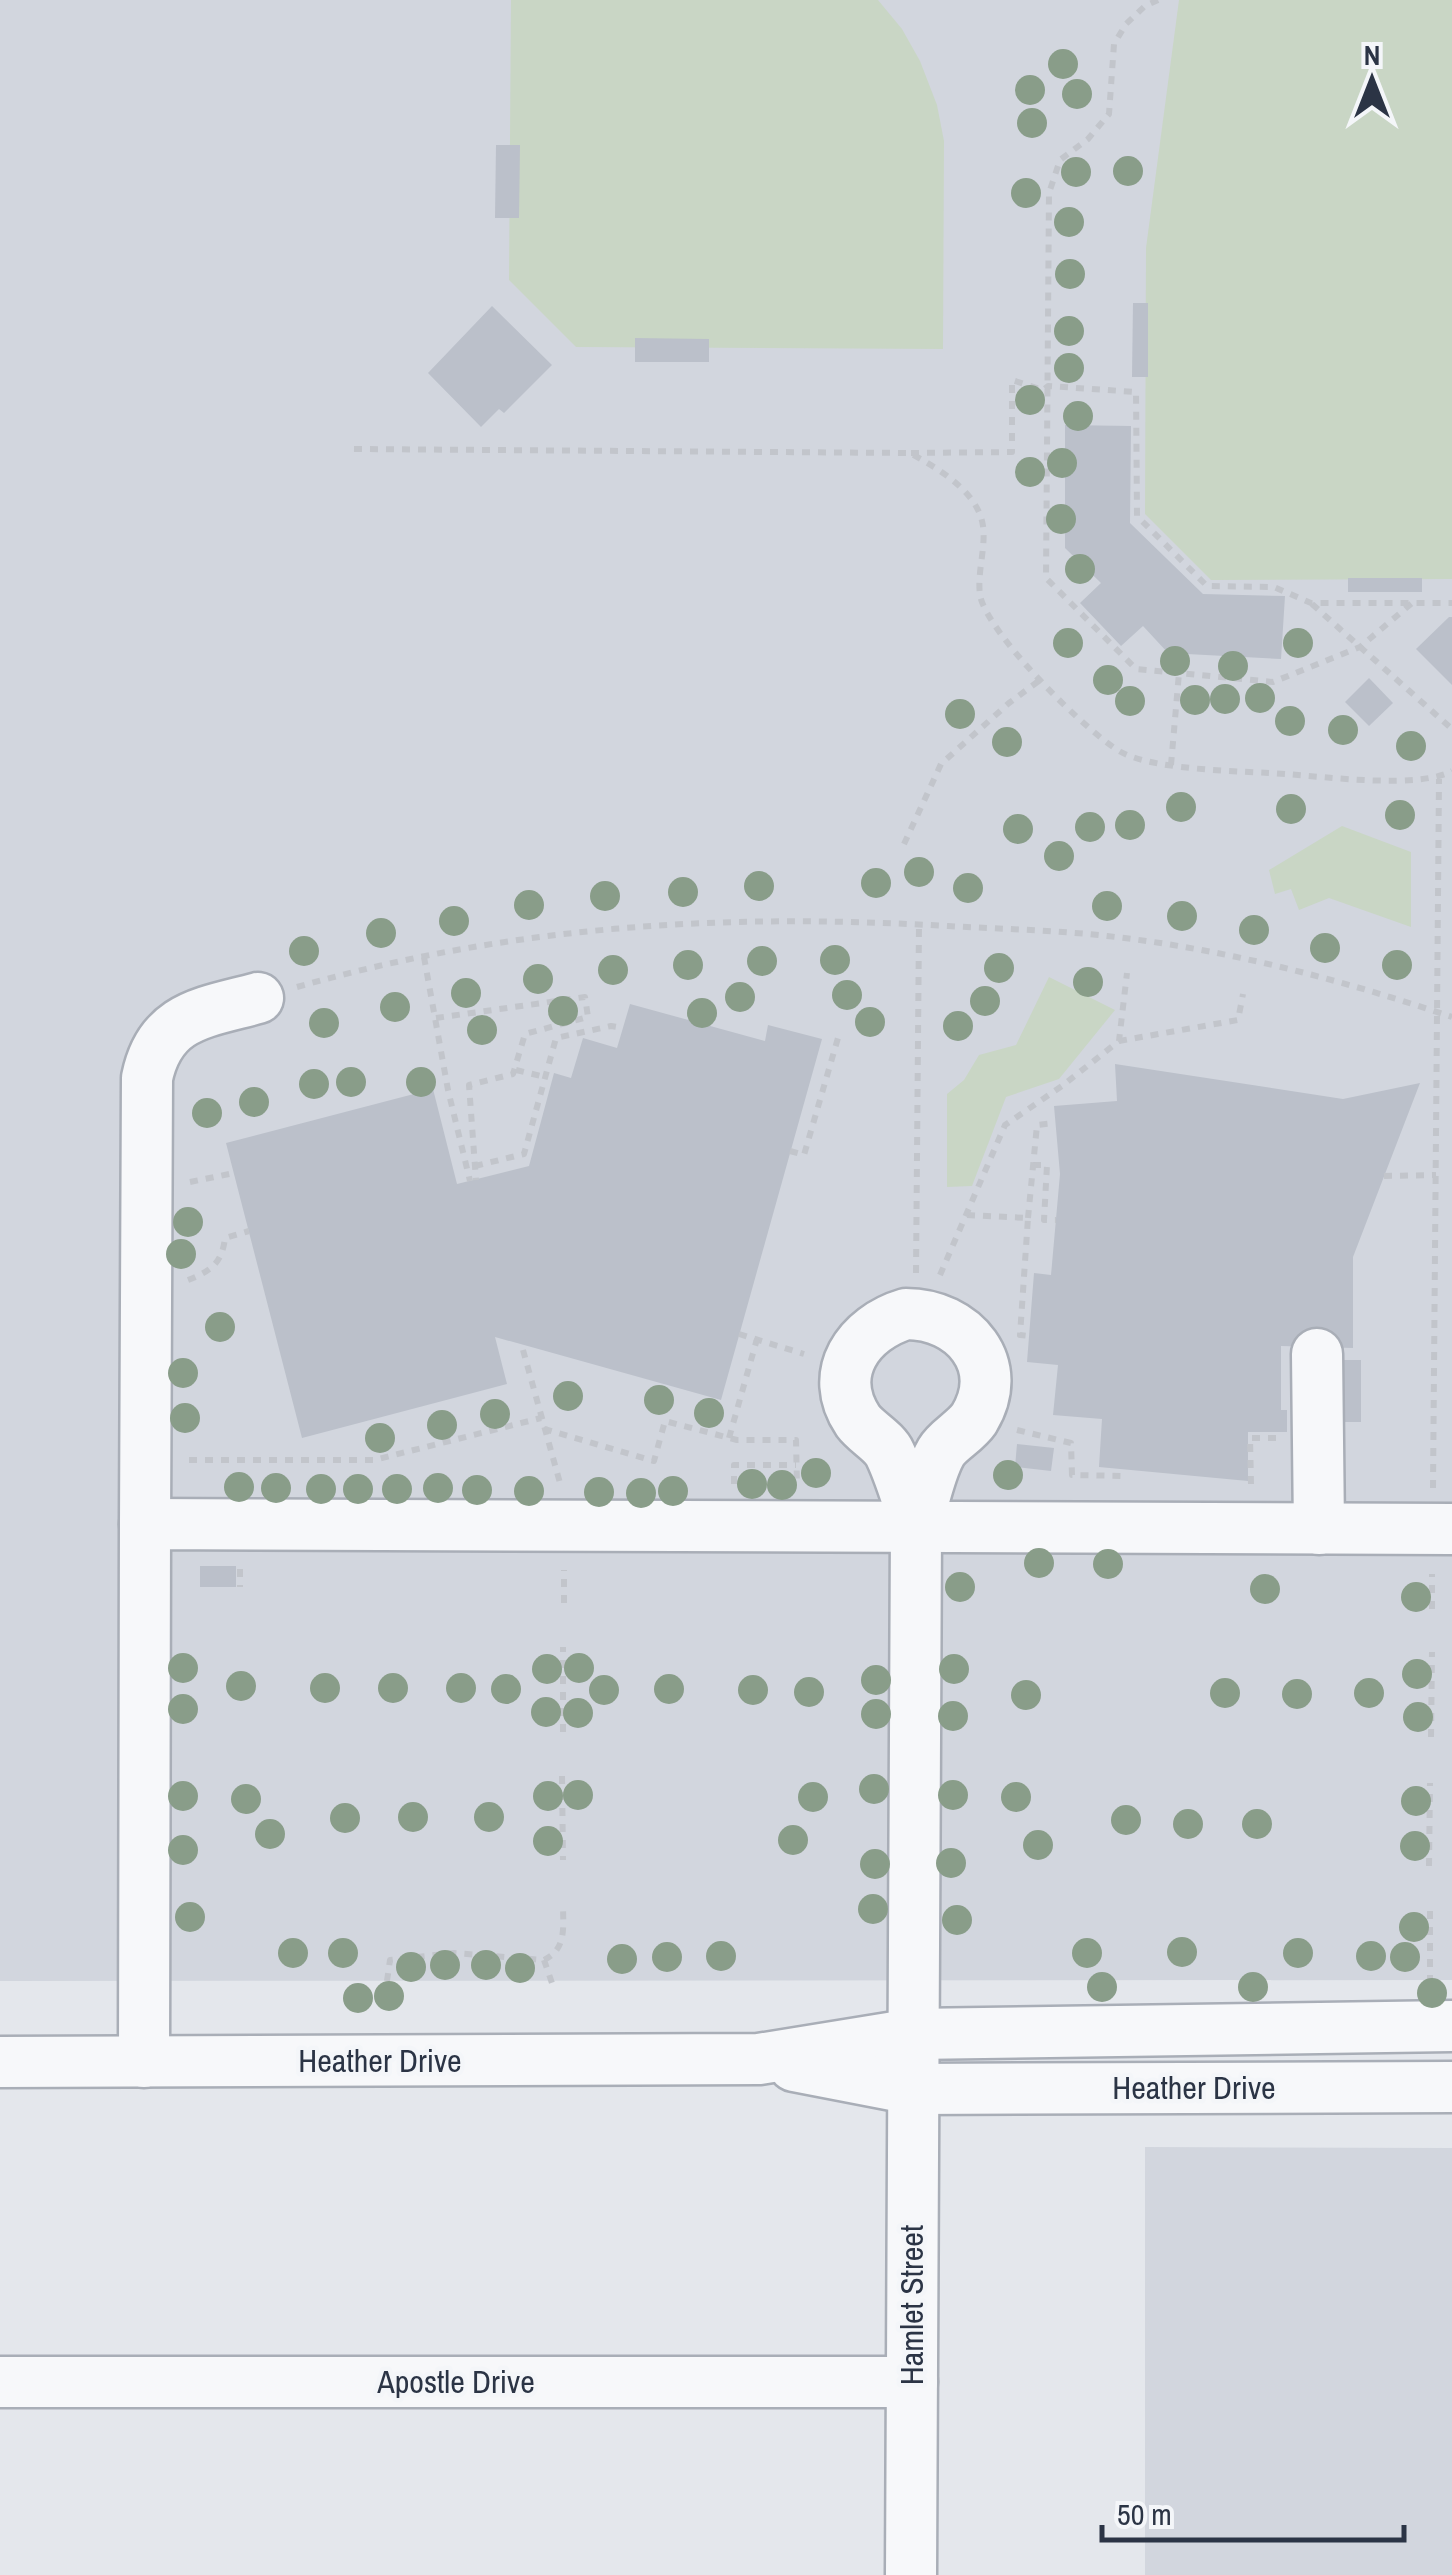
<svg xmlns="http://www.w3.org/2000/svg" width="1452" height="2575" font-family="'Archivo Narrow',sans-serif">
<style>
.built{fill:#d2d6de}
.green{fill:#c9d6c5}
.building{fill:#bbc0ca}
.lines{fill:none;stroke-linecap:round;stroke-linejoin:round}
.minor-casing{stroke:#a9aeb7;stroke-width:55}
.path{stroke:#c2c5cb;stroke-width:6;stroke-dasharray:8 8;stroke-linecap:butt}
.minor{stroke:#f7f8fa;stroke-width:50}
.tree{fill:#899d89}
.labels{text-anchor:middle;stroke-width:9;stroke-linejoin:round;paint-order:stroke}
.street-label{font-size:32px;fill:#2b3445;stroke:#f4f6f9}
</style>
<rect width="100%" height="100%" fill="#e4e7ec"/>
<!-- built -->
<g class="built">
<path d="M0,0h1452v1980l-1452,1z"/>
<path d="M1145,2147l307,1v427h-307z"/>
</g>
<!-- green -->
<g class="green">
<path d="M511,0h367l24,29 18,32 17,44 7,36 -1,208 -367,-2 -67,-67z"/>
<path d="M1179,0h273v579l-241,1 -66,-66 1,-266z"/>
<path d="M1342,826l69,26v75l-82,-29 -30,12 -8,-21 -16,5 -6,-24z"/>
<path d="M1049,977l66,33 -56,69 -53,18 -34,89 -25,1v-93l17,-14 15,-25 37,-10z"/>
</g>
<!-- building -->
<g class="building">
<path d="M496,145h24l-1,73h-24z"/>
<path d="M1133,303h15v74h-16z"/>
<path d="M492,306l60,59 -48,48 -5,-4 -18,18 -53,-54z"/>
<path d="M635,338l74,1v23h-74z"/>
<path d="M1065,425l66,1 -1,97 73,71 82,2 -4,63 -113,-6 -25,-27 -22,20 -41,-43 21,-20 -36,-35z"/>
<rect x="1348" y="578" width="74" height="14"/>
<path d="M1449,617h3v68l-36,-36z"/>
<path d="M1369,678l24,25 -24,23 -24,-24z"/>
<path d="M630,1004l135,37 3,-16 54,14 -101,361 -226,-63 12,47 -205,54 -76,-295 207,-54 24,95 72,-18 25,-93 17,5 12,-40 34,10z"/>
<path d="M1115,1064l228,35 77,-16 -67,174v91l-72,-2v64h6v22h-39v49l-149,-14 3,-48 -49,-4 5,-50 -31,-3 7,-89 17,2 9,-101 -6,-68 63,-5z"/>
<rect x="1339" y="1360" width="22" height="62"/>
<path d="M1017,1444l37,4 -3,23 -36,-4z"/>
<rect x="200" y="1566" width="36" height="21"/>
</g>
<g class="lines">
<!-- minor casing -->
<g class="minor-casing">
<g id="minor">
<path d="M906,1314c58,0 101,51 68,105 -9,13 -26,21 -33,33 -12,21 -17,52 -25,75 -8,-24 -15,-50 -26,-73 -6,-13 -23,-21 -32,-33 -32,-48 1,-93 48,-107z"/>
<path d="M1317,1354l2,175"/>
<path d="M145,1524l2,-446c13,-63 56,-65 111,-80"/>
<path d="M0,2062l759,-3 155,-25 538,-8"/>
<path d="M144,2062l1,-538 1307,5"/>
<path d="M794,2066l119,23 539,-2"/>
<path d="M0,2382h912"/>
<path d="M911,2575l5,-1048"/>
</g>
</g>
<!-- path -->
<g class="path">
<path d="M1158,0l-13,6 -19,18 -12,20 -5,70 -21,25 -28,21 -11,33 -3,385 90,91 137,13 87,-35 52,-44"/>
<path d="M354,449l556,4c27,15 68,38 73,73 3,22 -6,46 -3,69 6,37 107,138 141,157 35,19 124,19 165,22 41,3 133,15 166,-3"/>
<path d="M911,453l101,-1v-72l31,10 5,-4 88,6 1,124 70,70 67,1 37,16h141"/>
<path d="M1312,604l140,125"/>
<path d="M1171,765l8,-92"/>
<path d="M904,844l37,-80 68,-61 31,-23"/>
<path d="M424,957l24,133 22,91"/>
<path d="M297,987c219,-62 425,-74 651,-61 53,3 106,4 159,10 118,13 232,43 345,81"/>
<path d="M436,1018l149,-21 3,20 -63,17 -12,40 -44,11 7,95"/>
<path d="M1119,1041l119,-21 5,-26"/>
<path d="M516,1070l29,7"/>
<path d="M790,1151l14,4 36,-124"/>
<path d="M1033,1165h14l-3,55h12"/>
<path d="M475,1166l49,-12 32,-116 55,-12 12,2"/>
<path d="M1384,1176l52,-1"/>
<path d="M190,1182l44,-9"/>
<path d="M967,1215l61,3 -8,117 9,1"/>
<path d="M1028,1218l9,-93 18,-2"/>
<path d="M916,1273l3,-349"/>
<path d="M940,1275l65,-150 57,-39 57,-45 8,-68"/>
<path d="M188,1280c23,-9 34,-17 37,-42l24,-7"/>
<path d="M739,1334l65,20"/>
<path d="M523,1350l37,133"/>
<path d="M544,1429l110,32 11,-40 72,19h59l1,46"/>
<path d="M1017,1430l54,13 1,32 55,1"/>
<path d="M729,1438l28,-99"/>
<path d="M189,1460h185l167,-42"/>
<path d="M734,1484v-19h62"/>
<path d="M1251,1484l-1,-46h27"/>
<path d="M1433,1488l6,-709"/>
<path d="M240,1569v18"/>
<path d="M564,1603v-33"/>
<path d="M1432,1609v-35"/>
<path d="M563,1732v-85"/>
<path d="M1431,1737l1,-85"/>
<path d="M562,1776l1,84"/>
<path d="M1429,1866l1,-83"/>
<path d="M1430,1911v69"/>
<path d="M544,1960l8,23"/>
<path d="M387,1981l3,-21 64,-7 90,7c23,-11 19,-33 19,-56"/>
</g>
<!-- minor -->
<use href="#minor" class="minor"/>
</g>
<!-- trees -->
<g class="tree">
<circle cx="1063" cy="64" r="15"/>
<circle cx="1030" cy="90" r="15"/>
<circle cx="1077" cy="94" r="15"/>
<circle cx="1032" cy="123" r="15"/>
<circle cx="1128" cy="171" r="15"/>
<circle cx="1076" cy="172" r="15"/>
<circle cx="1026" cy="193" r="15"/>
<circle cx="1069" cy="222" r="15"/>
<circle cx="1070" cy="274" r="15"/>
<circle cx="1069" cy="331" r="15"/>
<circle cx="1069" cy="368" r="15"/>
<circle cx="1030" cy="400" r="15"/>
<circle cx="1078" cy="416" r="15"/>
<circle cx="1062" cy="463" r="15"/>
<circle cx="1030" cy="472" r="15"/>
<circle cx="1061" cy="519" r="15"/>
<circle cx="1080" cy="569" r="15"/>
<circle cx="1068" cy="643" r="15"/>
<circle cx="1298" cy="643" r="15"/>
<circle cx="1175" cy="661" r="15"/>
<circle cx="1233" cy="666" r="15"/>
<circle cx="1108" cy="680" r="15"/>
<circle cx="1260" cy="698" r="15"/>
<circle cx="1225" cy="699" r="15"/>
<circle cx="1195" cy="700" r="15"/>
<circle cx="1130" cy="701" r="15"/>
<circle cx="960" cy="714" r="15"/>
<circle cx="1290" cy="721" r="15"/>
<circle cx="1343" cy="730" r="15"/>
<circle cx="1007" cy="742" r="15"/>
<circle cx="1411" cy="746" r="15"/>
<circle cx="1181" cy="807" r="15"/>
<circle cx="1291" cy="809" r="15"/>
<circle cx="1400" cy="815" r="15"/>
<circle cx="1130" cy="825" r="15"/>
<circle cx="1090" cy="827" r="15"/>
<circle cx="1018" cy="829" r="15"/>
<circle cx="1059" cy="856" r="15"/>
<circle cx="919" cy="872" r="15"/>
<circle cx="876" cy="883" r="15"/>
<circle cx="759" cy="886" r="15"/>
<circle cx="968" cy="888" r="15"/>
<circle cx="683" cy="892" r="15"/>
<circle cx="605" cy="896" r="15"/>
<circle cx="529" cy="905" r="15"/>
<circle cx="1107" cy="906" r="15"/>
<circle cx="1182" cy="916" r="15"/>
<circle cx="454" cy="921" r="15"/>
<circle cx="1254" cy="930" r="15"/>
<circle cx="381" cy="933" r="15"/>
<circle cx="1325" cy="948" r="15"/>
<circle cx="304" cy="951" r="15"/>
<circle cx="835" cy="960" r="15"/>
<circle cx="762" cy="961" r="15"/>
<circle cx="688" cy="965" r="15"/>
<circle cx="1397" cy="965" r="15"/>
<circle cx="999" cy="968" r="15"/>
<circle cx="613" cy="970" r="15"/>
<circle cx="538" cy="979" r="15"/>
<circle cx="1088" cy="982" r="15"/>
<circle cx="466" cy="993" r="15"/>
<circle cx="847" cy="995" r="15"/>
<circle cx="740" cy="997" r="15"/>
<circle cx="985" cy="1001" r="15"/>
<circle cx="395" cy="1007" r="15"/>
<circle cx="563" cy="1011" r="15"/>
<circle cx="702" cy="1013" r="15"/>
<circle cx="870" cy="1022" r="15"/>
<circle cx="324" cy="1023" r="15"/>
<circle cx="958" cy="1026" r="15"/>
<circle cx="482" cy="1030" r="15"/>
<circle cx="351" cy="1082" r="15"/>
<circle cx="421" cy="1082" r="15"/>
<circle cx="314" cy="1084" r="15"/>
<circle cx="254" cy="1102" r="15"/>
<circle cx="207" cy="1113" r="15"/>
<circle cx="188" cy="1222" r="15"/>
<circle cx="181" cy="1254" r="15"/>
<circle cx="220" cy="1327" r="15"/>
<circle cx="183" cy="1373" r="15"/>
<circle cx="568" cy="1396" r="15"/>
<circle cx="659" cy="1400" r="15"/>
<circle cx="709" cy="1413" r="15"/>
<circle cx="495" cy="1414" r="15"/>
<circle cx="185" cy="1418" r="15"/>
<circle cx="442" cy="1425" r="15"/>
<circle cx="380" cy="1438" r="15"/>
<circle cx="816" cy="1473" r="15"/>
<circle cx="1008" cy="1475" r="15"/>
<circle cx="752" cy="1484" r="15"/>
<circle cx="782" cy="1485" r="15"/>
<circle cx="239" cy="1487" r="15"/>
<circle cx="276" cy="1488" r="15"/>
<circle cx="438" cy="1488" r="15"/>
<circle cx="321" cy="1489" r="15"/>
<circle cx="358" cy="1489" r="15"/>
<circle cx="397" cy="1489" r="15"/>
<circle cx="477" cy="1490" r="15"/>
<circle cx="529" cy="1491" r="15"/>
<circle cx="673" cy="1491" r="15"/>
<circle cx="599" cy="1492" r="15"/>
<circle cx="641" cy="1493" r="15"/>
<circle cx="1039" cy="1563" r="15"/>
<circle cx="1108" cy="1564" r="15"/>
<circle cx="960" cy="1587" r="15"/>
<circle cx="1265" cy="1589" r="15"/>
<circle cx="1416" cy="1597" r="15"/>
<circle cx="183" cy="1668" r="15"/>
<circle cx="579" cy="1668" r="15"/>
<circle cx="547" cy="1669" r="15"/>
<circle cx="954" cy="1669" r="15"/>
<circle cx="1417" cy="1674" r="15"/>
<circle cx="876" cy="1680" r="15"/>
<circle cx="241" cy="1686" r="15"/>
<circle cx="325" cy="1688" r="15"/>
<circle cx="393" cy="1688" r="15"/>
<circle cx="461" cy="1688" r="15"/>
<circle cx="506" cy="1689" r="15"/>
<circle cx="669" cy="1689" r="15"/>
<circle cx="604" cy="1690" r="15"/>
<circle cx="753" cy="1690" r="15"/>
<circle cx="809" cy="1692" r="15"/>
<circle cx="1225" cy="1693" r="15"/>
<circle cx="1369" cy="1693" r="15"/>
<circle cx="1297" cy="1694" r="15"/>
<circle cx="1026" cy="1695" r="15"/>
<circle cx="183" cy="1709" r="15"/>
<circle cx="546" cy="1712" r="15"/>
<circle cx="578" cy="1713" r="15"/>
<circle cx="876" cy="1714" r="15"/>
<circle cx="953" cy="1716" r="15"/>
<circle cx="1418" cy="1717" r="15"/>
<circle cx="874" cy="1789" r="15"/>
<circle cx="578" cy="1795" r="15"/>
<circle cx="953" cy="1795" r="15"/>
<circle cx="183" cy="1796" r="15"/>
<circle cx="548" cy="1796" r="15"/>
<circle cx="813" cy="1797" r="15"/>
<circle cx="1016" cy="1797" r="15"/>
<circle cx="246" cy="1799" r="15"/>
<circle cx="1416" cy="1801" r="15"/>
<circle cx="413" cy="1817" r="15"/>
<circle cx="489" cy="1817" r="15"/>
<circle cx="345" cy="1818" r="15"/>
<circle cx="1126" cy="1820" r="15"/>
<circle cx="1188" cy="1824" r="15"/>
<circle cx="1257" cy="1824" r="15"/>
<circle cx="270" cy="1834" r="15"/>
<circle cx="793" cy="1840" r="15"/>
<circle cx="548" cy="1841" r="15"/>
<circle cx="1038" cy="1845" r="15"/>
<circle cx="1415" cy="1846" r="15"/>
<circle cx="183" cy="1850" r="15"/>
<circle cx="951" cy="1863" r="15"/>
<circle cx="875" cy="1864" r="15"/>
<circle cx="873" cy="1909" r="15"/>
<circle cx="190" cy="1917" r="15"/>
<circle cx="957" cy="1920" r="15"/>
<circle cx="1414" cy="1927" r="15"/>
<circle cx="1182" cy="1952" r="15"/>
<circle cx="293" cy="1953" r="15"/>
<circle cx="343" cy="1953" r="15"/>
<circle cx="1087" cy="1953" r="15"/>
<circle cx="1298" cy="1953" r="15"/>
<circle cx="721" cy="1956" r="15"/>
<circle cx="1371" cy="1956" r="15"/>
<circle cx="667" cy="1957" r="15"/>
<circle cx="1405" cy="1957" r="15"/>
<circle cx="622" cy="1959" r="15"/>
<circle cx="445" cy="1965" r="15"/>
<circle cx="486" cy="1965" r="15"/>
<circle cx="411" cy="1967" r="15"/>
<circle cx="520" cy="1968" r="15"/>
<circle cx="1102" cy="1987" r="15"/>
<circle cx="1253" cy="1987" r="15"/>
<circle cx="1432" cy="1993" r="15"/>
<circle cx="389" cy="1996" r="15"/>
<circle cx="358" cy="1998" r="15"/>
</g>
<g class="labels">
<!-- street labels -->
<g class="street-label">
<text x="380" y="2072">Heather Drive</text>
<text x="1194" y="2099">Heather Drive</text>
<text transform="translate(912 2305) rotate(-90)" y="11">Hamlet Street</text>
<text x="456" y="2393">Apostle Drive</text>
</g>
</g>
<!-- north arrow -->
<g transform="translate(1372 80)" stroke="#f4f6f9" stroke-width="8" paint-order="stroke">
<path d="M0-8L18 38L0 25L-18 38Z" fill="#2b3445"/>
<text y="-15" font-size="28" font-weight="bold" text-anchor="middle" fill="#2b3445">N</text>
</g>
<!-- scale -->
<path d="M1102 2525v15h302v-15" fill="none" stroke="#2b3445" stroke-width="5"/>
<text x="1117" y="2525" font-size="30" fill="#2b3445" stroke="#f4f6f9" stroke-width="8" paint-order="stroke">50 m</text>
</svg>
